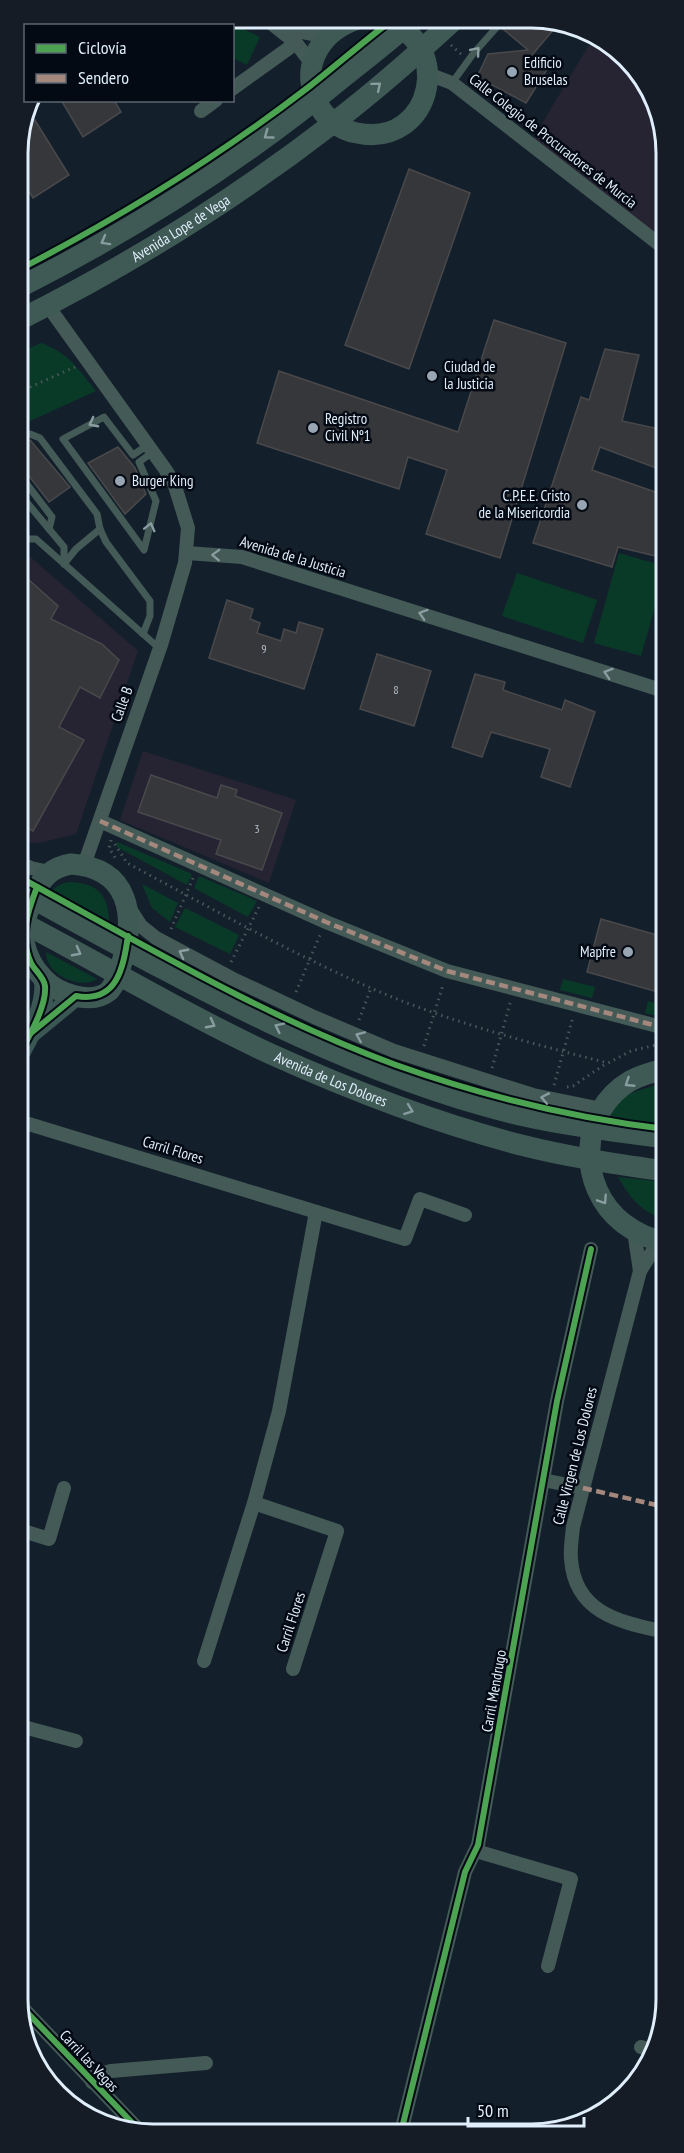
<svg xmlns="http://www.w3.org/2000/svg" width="684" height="2153" font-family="'PT Sans Narrow',sans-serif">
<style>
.commercial{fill:#262333}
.green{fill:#093a28}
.building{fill:#36373a;stroke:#49484b;stroke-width:1.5}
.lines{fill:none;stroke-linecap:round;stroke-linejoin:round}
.path{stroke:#485859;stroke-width:3;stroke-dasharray:1.5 4.5;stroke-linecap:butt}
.lane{stroke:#445a57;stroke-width:7}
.street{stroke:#445a57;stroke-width:14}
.secondary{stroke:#3b5753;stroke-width:20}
.primary{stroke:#3f5a55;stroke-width:21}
.rail{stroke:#4f5f61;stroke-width:4.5;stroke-dasharray:10 10;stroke-linecap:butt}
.quiet{stroke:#a5887d;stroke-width:4.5;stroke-dasharray:9 4.5;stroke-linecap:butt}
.cycleway-casing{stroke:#030a13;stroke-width:10}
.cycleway{stroke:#4ca352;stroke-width:6}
.oneway{stroke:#8a9da1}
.oneway2{stroke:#879da0}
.poi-dot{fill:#98a6b3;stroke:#030a13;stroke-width:2}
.labels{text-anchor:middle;stroke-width:5;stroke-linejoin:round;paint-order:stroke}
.number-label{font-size:12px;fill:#b6c0cc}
.poi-label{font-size:15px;fill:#e0eefc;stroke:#030a13;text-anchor:start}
.street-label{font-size:15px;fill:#e0eefc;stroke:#030a13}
.rim{fill:none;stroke:#e0eefc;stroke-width:3}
</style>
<rect width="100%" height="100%" fill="#13202b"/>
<!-- commercial -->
<g class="commercial">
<path d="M592,40l34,18 37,70 1,120 -134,-104z"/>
<path d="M19,547l119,104 -62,183 -37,9 -15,-1 -5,-3v-15l14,7 51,-91 -25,-13 21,-40 20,10 19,-37 -17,-16 -51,-25 7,-13 -39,-35z"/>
<path d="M143,751l153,49 -27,83 -149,-63z"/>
</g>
<!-- green -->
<g class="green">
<path d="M201,18h20l39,19 -13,28 -14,-7 -1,-32 -34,-1z"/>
<path d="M41,343c28,10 37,26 55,48l-77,35v-73z"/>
<path d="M619,553l45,13v9l-23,81 -47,-13z"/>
<path d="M517,573l80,27 -14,43 -81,-27z"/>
<path d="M117,842l75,32 -5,11 -70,-38z"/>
<path d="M199,876l58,25 -9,16 -54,-29z"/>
<path d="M69,882c27,1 39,11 40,39l-57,-31 9,-6z"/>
<path d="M142,884l36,19 -8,19 -18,-14z"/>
<path d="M185,908l54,27 -9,19 -55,-27z"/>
<path d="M46,952l51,27c-17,11 -52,-5 -51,-27z"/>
<path d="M563,979l32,8 -3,11 -32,-8z"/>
<path d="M648,1001l17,5v12l-20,-5z"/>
<path d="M659,1084l6,1v40l-55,-7c8,-26 27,-26 49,-34z"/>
<path d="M618,1177l47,5v38c-23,-8 -35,-22 -47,-43z"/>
</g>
<!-- building -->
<g class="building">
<path d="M509,20l51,2 -33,39 21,7 -22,35 -49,-26 11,-23 40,-4 -25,-21z"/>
<path d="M61,100h53l7,12 -38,25z"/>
<path d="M28,109l41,66 -36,23 -15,-24v-29z"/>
<path d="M409,169l61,24 -61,176 -64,-24z"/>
<path d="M494,320l72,23 -66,215 -74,-24 21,-64 -39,-13 -9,32 -142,-46 22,-72 179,61z"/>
<path d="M605,349l34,6 -17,66 42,9v41l-64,-24 -8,23 72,25v63l-46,-11 -6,20 -79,-24 48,-146 8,3z"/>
<path d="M30,440l40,47 -21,15 -30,-39v-15z"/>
<path d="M118,447l17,21 11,26 -21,20 -37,-51z"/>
<path d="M19,571l39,35 -7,13 51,25 17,16 -19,38 -20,-11 -21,40 25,13 -51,91 -14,-7z"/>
<path d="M227,600l26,9 -3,10 10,4 -3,10 24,8 3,-12 12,4 3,-11 24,7 -19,60 -95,-31z"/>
<path d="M377,654l54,17 -17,55 -54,-17z"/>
<path d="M475,674l30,8 -2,8 59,20 3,-10 30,12 -25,75 -29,-10 9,-28 -59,-17 -9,25 -30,-10z"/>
<path d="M151,775l66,23 4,-13 16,5 -2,6 47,17 -20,57 -46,-16 5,-14 -83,-28z"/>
<path d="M601,919l63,18v31l-6,24 -71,-20z"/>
</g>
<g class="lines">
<!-- path -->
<g class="path">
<path d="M451,45l11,10"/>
<path d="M19,392l56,-25"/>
<path d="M111,840l-2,8 7,11"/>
<path d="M115,844l12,19c86,46 170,94 260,132 71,29 146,49 221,68l23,-12 33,-8"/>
<path d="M171,929l22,-51"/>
<path d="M231,962l28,-55"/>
<path d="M296,992l24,-57"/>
<path d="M359,1020l12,-32"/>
<path d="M424,1046l19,-61"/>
<path d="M492,1068l19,-68"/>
<path d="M554,1085l19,-68"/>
<path d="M567,1087l6,-1 34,-23"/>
</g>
<!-- lane -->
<g class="lane">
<path d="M452,83l21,-29 30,-34"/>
<path d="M19,438l11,-4 10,4 57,76 3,15"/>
<path d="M148,445l-15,10 -29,-38 -41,22 81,111 12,-49 -17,-39 14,-10"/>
<path d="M19,474l33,43 -3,12"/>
<path d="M19,493l45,54v17"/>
<path d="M19,539h17l124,110"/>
<path d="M64,564l12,-15 24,-20 6,13 44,59v15l-7,18"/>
</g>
<!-- street -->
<g class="street">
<path d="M266,19l30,24 16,21"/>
<path d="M282,28l44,9"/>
<path d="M428,74l24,9 212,165"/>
<path d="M232,89l64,-46"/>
<path d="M201,111l15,-11"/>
<path d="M48,306l117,163 9,14 14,45 -3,35 -24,82 -77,220"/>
<path d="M187,553l55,4 422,134"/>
<path d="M100,821l226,101 121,49 218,57"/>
<path d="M19,863l12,5 18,4"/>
<path d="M130,909l11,17 15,12 77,41 81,38 80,34 139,44 69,14"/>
<path d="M19,1121l386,118 15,-40 45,16"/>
<path d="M634,1231l6,40"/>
<path d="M659,1241l-19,30 -67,256c-1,10 -3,22 -2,32 4,55 50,63 94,73"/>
<path d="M543,1480l40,8"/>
<path d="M254,1503l83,28 -44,138"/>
<path d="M20,1530l29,9 15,-51"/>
<path d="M204,1661l50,-158 25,-92 37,-199"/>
<path d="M20,1726l56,15"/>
<path d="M476,1851l95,28 -23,87"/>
<path d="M21,2006l120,126"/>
<path d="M641,2047l7,2"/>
<path d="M92,2082l9,-8 10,-3 95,-8"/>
<path d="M401,2132l64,-260 13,-27 79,-444 34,-152"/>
</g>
<!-- secondary -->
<g class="secondary">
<path d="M31,1033l45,-37"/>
<path d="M19,1055c12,-22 28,-49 25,-75"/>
</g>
<!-- primary -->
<g class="primary">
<path d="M358,19c-35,11 -58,44 -42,81 7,17 23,30 41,33 77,16 100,-96 23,-113"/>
<path d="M18,288c117,-59 228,-130 328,-213 23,-18 46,-36 67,-55"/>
<path id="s1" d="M19,320c110,-55 216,-121 313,-196 42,-32 83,-68 122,-104"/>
<path d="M71,864c59,4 65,52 51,98 -3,10 -6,21 -13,29 -18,15 -53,2 -66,-13 -10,-10 -16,-23 -19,-36 -3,-14 4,-31 9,-44 7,-19 18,-31 38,-34z"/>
<path d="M19,891c151,82 301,168 466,215 59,17 119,24 180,32"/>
<path id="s2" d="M19,921c85,44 167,94 254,134 80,36 163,68 248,90 47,12 96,19 144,26"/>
<path d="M665,1069c-13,3 -24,6 -35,12 -52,31 -53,106 -7,142 12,9 27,17 42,18"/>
</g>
<!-- rail -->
<path class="rail" d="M50,2081l20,20"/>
<!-- quiet -->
<g class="quiet">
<path d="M100,821l226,101 121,49 218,57"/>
<path d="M583,1488l82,19"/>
</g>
<!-- cycleway casing -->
<g class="cycleway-casing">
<g id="cycleway">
<path d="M18,270c103,-53 201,-114 292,-184 28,-22 54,-45 82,-66"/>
<path d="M19,877c123,67 246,140 377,188 87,31 177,53 269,64"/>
<path d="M31,1033l45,-37c41,7 47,-27 52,-60"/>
<path d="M19,1055c9,-17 28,-49 26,-69 -1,-9 -10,-15 -14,-23 -12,-26 -4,-50 6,-76"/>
<path d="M21,2006l120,126"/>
<path d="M401,2132l64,-260 13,-27 79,-444 34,-152"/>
</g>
</g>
<!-- cycleway -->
<use href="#cycleway" class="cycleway"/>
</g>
<!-- one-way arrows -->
<defs><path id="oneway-chevron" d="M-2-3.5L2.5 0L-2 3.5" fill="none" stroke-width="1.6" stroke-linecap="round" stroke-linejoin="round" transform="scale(1.5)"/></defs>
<g class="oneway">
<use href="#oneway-chevron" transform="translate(476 51) rotate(-50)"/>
<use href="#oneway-chevron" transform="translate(93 423) rotate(152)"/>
<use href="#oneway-chevron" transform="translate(150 527) rotate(-76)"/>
<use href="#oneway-chevron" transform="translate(216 555) rotate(-178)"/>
<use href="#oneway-chevron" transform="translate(423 614) rotate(-162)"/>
<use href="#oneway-chevron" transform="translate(608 673) rotate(-162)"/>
<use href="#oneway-chevron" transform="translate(183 953) rotate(-152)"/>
<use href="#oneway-chevron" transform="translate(360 1036) rotate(-157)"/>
<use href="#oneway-chevron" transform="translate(545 1098) rotate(-169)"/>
</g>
<g class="oneway2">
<use href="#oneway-chevron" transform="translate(377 86) rotate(-40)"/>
<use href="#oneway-chevron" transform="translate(268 135) rotate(144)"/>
<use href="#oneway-chevron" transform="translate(105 241) rotate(151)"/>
<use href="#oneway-chevron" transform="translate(77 952) rotate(28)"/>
<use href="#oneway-chevron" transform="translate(211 1024) rotate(28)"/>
<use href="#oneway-chevron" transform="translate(279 1027) rotate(-154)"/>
<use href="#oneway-chevron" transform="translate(629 1083) rotate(147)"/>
<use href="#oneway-chevron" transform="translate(409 1110) rotate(20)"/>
<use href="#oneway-chevron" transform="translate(603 1200) rotate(57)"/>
</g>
<!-- markers -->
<g class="poi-dot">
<circle cx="512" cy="72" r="6"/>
<circle cx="432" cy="376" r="6"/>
<circle cx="313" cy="428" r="6"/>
<circle cx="120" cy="481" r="6"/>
<circle cx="582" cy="505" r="6"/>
<circle cx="628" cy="952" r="6"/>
</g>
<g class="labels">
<!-- number labels -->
<g class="number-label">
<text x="264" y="653">9</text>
<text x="396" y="694">8</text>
<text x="257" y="833">3</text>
</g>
<!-- poi labels -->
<g class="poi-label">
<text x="524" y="68">Edificio<tspan x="524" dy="17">Bruselas</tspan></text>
<text x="444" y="372">Ciudad de<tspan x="444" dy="17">la Justicia</tspan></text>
<text x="325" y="424">Registro<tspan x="325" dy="17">Civil Nº1</tspan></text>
<text x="132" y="486">Burger King</text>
<text x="570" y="501" text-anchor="end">C.P.E.E. Cristo<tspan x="570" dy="17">de la Misericordia</tspan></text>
<text x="616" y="957" text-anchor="end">Mapfre</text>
</g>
<!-- street labels -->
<g class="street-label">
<text transform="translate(553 141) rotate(38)" y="5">Calle Colegio de Procuradores de Murcia</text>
<text dy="5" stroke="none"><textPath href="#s1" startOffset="186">Avenida Lope de Vega</textPath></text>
<text transform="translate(293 557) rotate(17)" y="5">Avenida de la Justicia</text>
<text transform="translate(122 704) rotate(-70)" y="5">Calle B</text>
<text dy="5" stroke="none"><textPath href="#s2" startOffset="350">Avenida de Los Dolores</textPath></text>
<text transform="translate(173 1150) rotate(17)" y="5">Carril Flores</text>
<text transform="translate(575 1456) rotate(-76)" y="5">Calle Virgen de Los Dolores</text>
<text transform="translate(291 1622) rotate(-72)" y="5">Carril Flores</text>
<text transform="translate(494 1691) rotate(-80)" y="5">Carril Mendrugo</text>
<text transform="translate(89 2061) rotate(47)" y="5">Carril las Vegas</text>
</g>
</g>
<!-- crop -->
<path d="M0 0H684V2153H0ZM153 28H531A125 125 0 0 1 656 153V1999A125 125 0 0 1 531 2124H153A125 125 0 0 1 28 1999V153A125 125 0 0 1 153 28Z" fill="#151c26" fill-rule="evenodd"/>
<path class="rim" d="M153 28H531A125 125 0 0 1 656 153V1999A125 125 0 0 1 531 2124H153A125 125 0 0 1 28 1999V153A125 125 0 0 1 153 28Z"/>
<!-- legend -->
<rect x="24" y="24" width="210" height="78" fill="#030a13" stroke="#5b6570" stroke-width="1.5"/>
<rect x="36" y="44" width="30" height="9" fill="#4ca352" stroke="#5b6570" stroke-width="1.5"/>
<text x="78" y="54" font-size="18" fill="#e0eefc">Ciclovía</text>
<rect x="36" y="74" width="30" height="9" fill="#a5887d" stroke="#5b6570" stroke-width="1.5"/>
<text x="78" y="84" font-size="18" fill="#e0eefc">Sendero</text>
<!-- scale -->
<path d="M468 2117v9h116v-9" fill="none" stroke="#e0eefc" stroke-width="3"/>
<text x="477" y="2117" font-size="18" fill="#e0eefc" stroke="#030a13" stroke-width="4.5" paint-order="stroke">50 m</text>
</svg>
